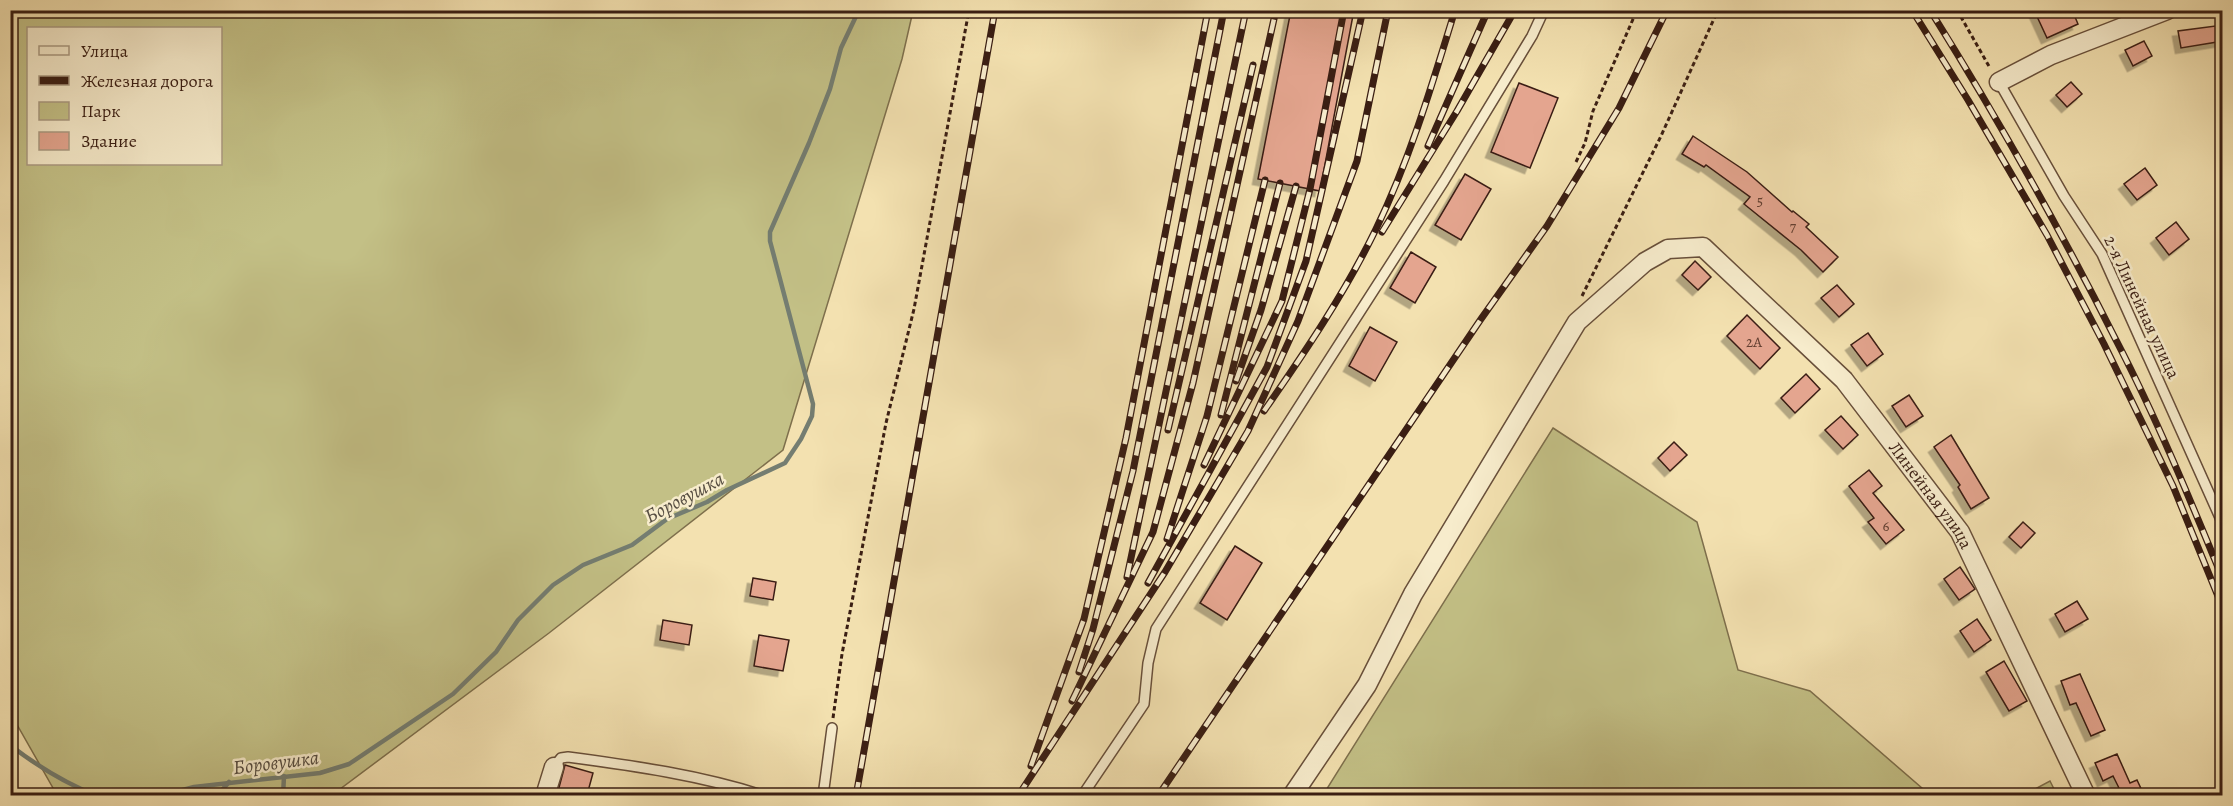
<svg xmlns="http://www.w3.org/2000/svg" width="2233" height="806" font-family="Alegreya,serif">
<style>
.green{fill:#c3c086;stroke:#7e6f4c;stroke-width:1.5;fill-rule:evenodd}
.lines{fill:none;stroke-linecap:round;stroke-linejoin:round}
.stream{stroke:#747d71;stroke-width:4.5}
.building{fill:#e4a58f;stroke:#3a1e13;stroke-width:1.5;filter:url(#shadow)}
.lane-casing{stroke:#684f3a;stroke-width:12}
.street-casing{stroke:#684f3a;stroke-width:21}
.path{stroke:#3a1e13;stroke-width:3;stroke-dasharray:4.5 3;stroke-linecap:butt}
.lane{stroke:#f7eccc;stroke-width:9}
.street{stroke:#f7eccc;stroke-width:18}
.rail-casing{stroke:#3a1e13;stroke-width:7}
.rail{stroke:#f7eccc;stroke-width:4.5;stroke-dasharray:14;stroke-linecap:butt}
.labels{text-anchor:middle;stroke-width:5;stroke-linejoin:round;paint-order:stroke}
.number-label{font-size:15px;fill:#644032}
.street-label{font-size:18px;fill:#3a1e13;stroke:#f7eccc}
.water-label{font-size:20px;font-style:italic;fill:#574e42;stroke:#f7eccc}
</style>
<defs>
<filter id="shadow"><feDropShadow dx="-5.5" dy="5.5" stdDeviation="0" flood-color="#0004"/></filter>
</defs>
<rect width="100%" height="100%" fill="#f3e1b0"/>
<filter id="stains"><feTurbulence type="fractalNoise" baseFrequency=".00333" numOctaves="4"/><feColorMatrix values="0 0 0 0 .2 0 0 0 0 .09 0 0 0 0 .02 0 0 0 .5 -.17"/></filter>
<radialGradient id="worn" r=".72"><stop offset=".6" stop-color="#630" stop-opacity="0"/><stop offset="1" stop-color="#630" stop-opacity=".3"/></radialGradient>
<!-- green -->
<g class="green">
<path d="M10,11l1,-1 902,1 -11,48 -119,391 -234,183 -217,162h-275l-46,-81zM28,28h192v136h-192z"/>
<path d="M1553,428l144,94 41,148 72,21 120,104h-607z"/>
<path d="M2050,781l7,14h-33z"/>
</g>
<g class="lines">
<!-- stream -->
<g class="stream">
<path d="M10,745c27,21 55,38 87,51"/>
<path d="M160,796l34,-9 126,-14 13,-4 16,-5 104,-70 43,-42 22,-32 35,-35 30,-20 49,-20 35,-26 40,-17 20,-12 58,-27 16,-24 11,-23 1,-12 -43,-163v-9l39,-89 21,-54 11,-41 18,-38"/>
<path d="M217,796l12,-14"/>
<path d="M283,796l1,-20"/>
</g>
</g>
<!-- building -->
<g class="building">
<path d="M1291,10h63l-34,181 -62,-12z"/>
<path d="M2034,10h38l6,14 -31,14z"/>
<path d="M2223,25v16l-42,7 -3,-17z"/>
<path d="M2144,41l8,15 -19,10 -8,-16z"/>
<path d="M2071,82l11,12 -15,13 -11,-12z"/>
<path d="M1519,83l39,15 -28,70 -39,-16z"/>
<path d="M1693,136l54,36 45,40 1,-1 16,13 -3,3 32,30 -15,15 -22,-22 -57,-46 6,-7 -44,-32 -2,2 -22,-13z"/>
<path d="M2145,168l12,17 -20,15 -13,-16z"/>
<path d="M1465,174l26,15 -30,51 -26,-15z"/>
<path d="M2176,222l13,17 -20,16 -13,-17z"/>
<path d="M1411,252l25,15 -21,36 -25,-15z"/>
<path d="M1695,261l16,16 -13,13 -16,-15z"/>
<path d="M1837,285l17,19 -15,13 -18,-19z"/>
<path d="M1747,315l33,33 -20,21 -33,-33z"/>
<path d="M1370,327l27,15 -22,39 -26,-15z"/>
<path d="M1868,333l15,21 -16,12 -16,-21z"/>
<path d="M1806,374l14,15 -25,24 -14,-15z"/>
<path d="M1909,395l14,21 -17,11 -14,-21z"/>
<path d="M1841,416l17,19 -15,14 -18,-19z"/>
<path d="M1951,435l38,63 -18,11 -13,-22 2,-2 -26,-38z"/>
<path d="M1674,442l13,13 -17,16 -12,-13z"/>
<path d="M1869,470l13,16 -9,7 31,37 -18,14 -18,-22 6,-4 -25,-32z"/>
<path d="M2023,522l12,11 -14,15 -12,-11z"/>
<path d="M1235,546l27,17 -35,57 -27,-17z"/>
<path d="M1960,567l15,22 -16,11 -15,-21z"/>
<path d="M753,578l23,4 -3,18 -23,-4z"/>
<path d="M2077,601l11,18 -23,13 -10,-18z"/>
<path d="M1977,619l14,21 -17,12 -14,-21z"/>
<path d="M663,620l29,5 -3,20 -29,-5z"/>
<path d="M759,635l30,5 -6,31 -29,-5z"/>
<path d="M2004,661l23,40 -18,10 -23,-39z"/>
<path d="M2080,674l25,56 -14,6 -15,-33 -6,2 -9,-24z"/>
<path d="M2117,754l13,29 7,-3 7,15h-42l17,-7 -6,-12 -10,5 -8,-18z"/>
<path d="M565,765l28,8 -6,22h-30z"/>
</g>
<g class="lines">
<!-- lane casing -->
<g class="lane-casing">
<g id="lane">
<path d="M1999,82l65,114 38,58 120,268"/>
<path d="M554,767l7,-9 7,-1c67,9 132,18 197,39"/>
<path d="M823,796l9,-68"/>
<path d="M1082,796l62,-92 4,-41 8,-34 288,-448 88,-145 12,-26"/>
</g>
</g>
<!-- street casing -->
<g class="street-casing">
<g id="street">
<path d="M1999,82l52,-27 116,-45"/>
<path d="M545,796l9,-29"/>
<path id="s1" d="M1292,796l75,-111 46,-91 164,-272 68,-60 23,-13 35,-2 141,133 116,152 126,264"/>
</g>
</g>
<!-- path -->
<g class="path">
<path d="M1957,10l33,58"/>
<path d="M1576,162l9,-19 8,-32 44,-101"/>
<path d="M1582,296l79,-160 57,-126"/>
<path d="M833,718l9,-64 44,-231 28,-114 55,-299"/>
</g>
<!-- lane -->
<use href="#lane" class="lane"/>
<!-- street -->
<use href="#street" class="street"/>
<!-- rail casing -->
<g class="rail-casing">
<g id="rail">
<path d="M1912,10l56,90 79,135 57,109 69,142 49,120"/>
<path d="M1930,10c67,107 129,217 186,330 40,77 73,157 106,237"/>
<path d="M1428,146l60,-136"/>
<path d="M1382,232l75,-121 58,-101"/>
<path d="M1236,381l25,-71 35,-124"/>
<path d="M1264,411c41,-59 81,-118 112,-182 34,-70 56,-144 79,-219"/>
<path d="M1221,415l59,-232"/>
<path d="M1168,430l85,-365"/>
<path d="M1204,465l78,-164 28,-112 34,-179"/>
<path d="M1167,539l40,-123 58,-236"/>
<path d="M1127,577l119,-567"/>
<path d="M1148,583l119,-216 39,-106 57,-251"/>
<path d="M1079,672l14,-43 40,-158 91,-461"/>
<path d="M1072,701l81,-169 40,-149 83,-373"/>
<path d="M1031,766l53,-147 42,-181 82,-428"/>
<path d="M856,796l139,-786"/>
<path d="M1018,796l147,-224 83,-141 50,-110 59,-160 31,-151"/>
<path d="M1158,796l323,-477 66,-93 72,-118 48,-98"/>
</g>
</g>
<!-- rail -->
<use href="#rail" class="rail"/>
</g>
<g class="labels">
<!-- number labels -->
<g class="number-label">
<text x="1760" y="206">5</text>
<text x="1793" y="232">7</text>
<text x="1754" y="347">2А</text>
<text x="1886" y="531">6</text>
</g>
<!-- street labels -->
<g class="street-label">
<text transform="translate(2142 307) rotate(65)" y="6">2-я Линейная улица</text>
<text dy="6" stroke="none"><textPath href="#s1" startOffset="1044">Линейная улица</textPath></text>
</g>
<!-- water labels -->
<g class="water-label">
<text transform="translate(684 497) rotate(-28)" y="7">Боровушка</text>
<text transform="translate(276 762) rotate(-7)" y="7">Боровушка</text>
</g>
</g>
<!-- margin -->
<rect width="2233" height="806" fill="none" stroke="#f3e1b0" stroke-width="36"/>
<rect x="12" y="12" width="2209" height="782" fill="none" stroke="#3a1e13" stroke-width="3"/>
<rect x="18" y="18" width="2197" height="770" fill="none" stroke="#3a1e13" stroke-width="1.5"/>
<!-- legend -->
<rect x="27" y="27" width="195" height="138" fill="#f7eccc" stroke="#ab9a82" stroke-width="1.5"/>
<rect x="39" y="46" width="30" height="9" fill="#f7eccc" stroke="#ab9a82" stroke-width="1.5"/>
<text x="81" y="57" font-size="18" fill="#3a1e13">Улица</text>
<rect x="39" y="76" width="30" height="9" fill="#3a1e13" stroke="#ab9a82" stroke-width="1.5"/>
<text x="81" y="87" font-size="18" fill="#3a1e13">Железная дорога</text>
<rect x="39" y="102" width="30" height="18" fill="#c3c086" stroke="#ab9a82" stroke-width="1.5"/>
<text x="81" y="117" font-size="18" fill="#3a1e13">Парк</text>
<rect x="39" y="132" width="30" height="18" fill="#e4a58f" stroke="#ab9a82" stroke-width="1.5"/>
<text x="81" y="147" font-size="18" fill="#3a1e13">Здание</text>
<rect width="100%" height="100%" filter="url(#stains)"/>
<rect width="100%" height="100%" fill="url(#worn)"/>
</svg>
